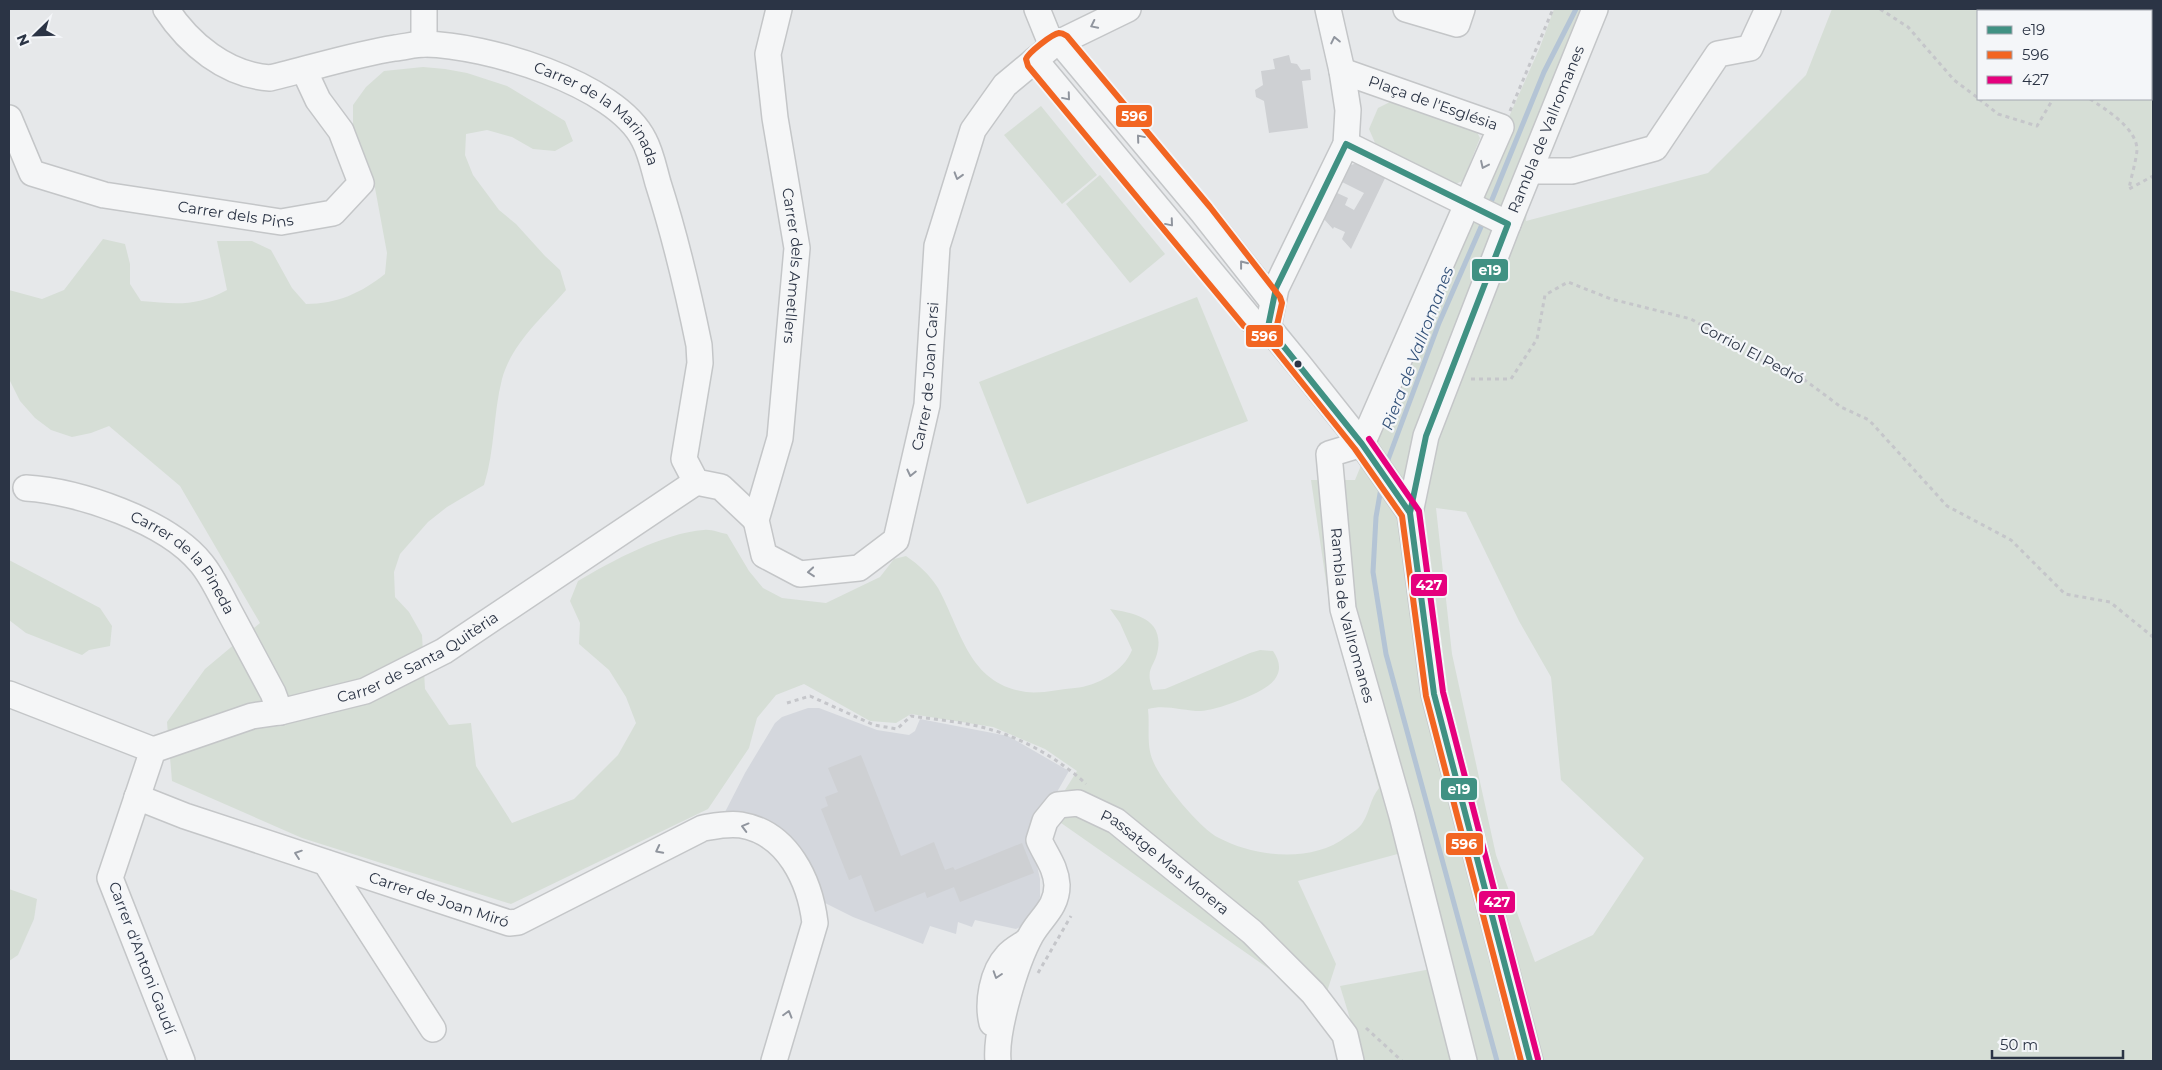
<svg xmlns="http://www.w3.org/2000/svg" width="2162" height="1070" font-family="Montserrat,sans-serif">
<style>
.built{fill:#d4d7dd}
.green{fill:#d6ded6;fill-rule:evenodd}
.lines{fill:none;stroke-linecap:round;stroke-linejoin:round}
.stream{stroke:#b4c4d5;stroke-width:5}
.building{fill:#ced0d3}
.minor-casing{stroke:#c4c6c8;stroke-width:28}
.path{stroke:#c5c6ca;stroke-width:3;stroke-dasharray:4 4;stroke-linecap:butt}
.minor{stroke:#f5f6f7;stroke-width:25}
.bus-1-casing{stroke:#f4f6f9;stroke-width:10}
.bus-2-casing{stroke:#f4f6f9;stroke-width:10}
.bus-3-casing{stroke:#f4f6f9;stroke-width:10}
.bus-1{stroke:#409183;stroke-width:6}
.bus-2{stroke:#f26522;stroke-width:6}
.bus-3{stroke:#e5007d;stroke-width:6}
.oneway{stroke:#90959e}
.bus-dot{fill:#2b3445;stroke:#f4f6f9;stroke-width:2}
.labels{text-anchor:middle;stroke-width:4.5;stroke-linejoin:round;paint-order:stroke}
.street-label{font-size:15px;fill:#2b3445;stroke:#f4f6f9}
.water-label{font-size:16px;font-style:italic;fill:#34527a;stroke:#f4f6f9}
.line-badge{stroke:#f4f6f9;stroke-width:2}
.badge-label{font-size:14px;text-anchor:middle;font-weight:bold;fill:#fff}
</style>
<rect width="100%" height="100%" fill="#e6e8ea"/>
<!-- built -->
<path class="built" d="M808,708h11l58,22 32,5 6,-4 5,-12 88,17 61,35 -20,35 -15,46 6,27v18l-5,16 -9,11 -10,5 -41,-9 -3,7 -14,-5 -2,12 -26,-8 -7,18 -70,-27 -32,-16 -7,-29 -10,-18 -13,-14 -67,-26 21,-41 30,-50 7,-6z"/>
<!-- green -->
<g class="green">
<path d="M1554,9h49l-75,186 -2,26 182,-48 98,-98 26,-66h321v1052h-682l-55,-212 -118,32 38,83 -15,46 -15,-15 -252,-177 6,-20 17,-27 -32,-22 -52,-22 -82,-13 -15,9 -26,-2 -66,-37 -28,11 -19,23 -8,30 -41,61 -197,95 -209,-66 -130,-57 -5,-59 38,-53 55,-46 -80,-137 -71,-60 -18,7 -19,4 -21,-7 -16,-12 -15,-17 -11,-22v-89l33,9 22,-9 39,-51 22,5 5,20v20l11,17c35,3 55,6 86,-11l-10,-49h35l19,9 21,38 14,16c31,0 55,-11 79,-30l2,-21 -12,-65 -16,-41 -6,-21v-21l13,-18 18,-16 39,-4 22,2 22,4 40,13 58,35 8,20 -18,10 -22,-2 -21,-12 -25,-7 -21,4 -1,21 8,20 26,35 17,14 29,32 15,14 6,20c-23,27 -54,53 -64,89 -9,35 -7,71 -18,106l-37,22 -19,15 -28,32 -6,18 1,25 14,15 13,23 3,54 24,36 22,-2 5,43 36,57 62,-24 44,-44 18,-32 -10,-26 -17,-27 -30,-26 1,-21 -10,-22 8,-20c34,-20 85,-48 126,-51 7,-1 16,3 23,4l22,37 14,17 19,10 44,5 54,-26 14,-18 12,-3c12,8 24,19 32,32 23,41 30,96 88,104 16,2 34,-3 49,-4 22,-2 49,-17 57,-38l-12,-27 -10,-14c23,4 53,9 48,40 -3,19 -14,19 -5,41l12,-1 85,-36 10,-3 13,1c6,9 9,18 2,28 -9,14 -58,31 -74,32 -18,0 -36,-7 -53,-2 2,17 -2,36 5,52 8,20 47,68 66,77 36,19 93,25 127,-1 6,-4 14,-9 17,-15 7,-11 7,-23 16,-34l-48,-173 -20,-135h44l94,-228 91,-205zM1978,11h173v88h-173zM1436,508l30,4 53,109 32,56 10,103 83,78 -51,77 -58,27 -39,-107 -44,-201z"/>
<path d="M1398,98l76,28 6,12 -17,43 -13,5 -71,-34 -10,-23 9,-21z"/>
<path d="M1041,106l56,69 -35,29 -58,-69z"/>
<path d="M1100,175l65,79 -35,29 -64,-79z"/>
<path d="M1197,297l51,124 -221,83 -48,-122z"/>
<path d="M9,560l91,48 12,18 -2,20 -21,4 -7,5 -56,-22 -17,-13z"/>
<path d="M9,889l28,10 -3,20 -16,36 -9,6z"/>
<path d="M1431,969l23,92h-91l-23,-75z"/>
</g>
<g class="lines">
<!-- stream -->
<g class="stream">
<path d="M1489,207l55,-135 32,-63"/>
<path d="M1386,465l53,-142 45,-103"/>
<path d="M1381,488l-5,29 -3,55 13,82 111,407"/>
</g>
</g>
<!-- building -->
<g class="building">
<path d="M1289,55l2,8 6,1 4,6 9,-1 1,11 -9,1 6,47 -39,5 -5,-32 -8,-4 -1,-7 8,-5 -2,-14 14,-2 -2,-10z"/>
<path d="M1357,163l29,13 -35,73 -9,-10 3,-7 -11,-5 -1,2 -10,-11 12,-26 13,6 -3,7 9,5 10,-17 -24,-12 8,-15z"/>
<path d="M861,755l40,101 33,-14 11,28 8,-3 2,3 67,-27 12,30 -74,29 -6,-15 -27,11 -2,-6 -50,20 -14,-37 -12,5 -28,-71 7,-3 -3,-9 13,-5 -10,-24z"/>
</g>
<g class="lines">
<!-- minor casing -->
<g class="minor-casing">
<g id="minor">
<path id="s1" d="M166,9c23,35 60,66 104,69 42,-10 82,-23 125,-30 10,-1 20,-4 30,-4 60,1 191,39 219,96 7,13 10,29 14,43 17,53 30,108 41,162l1,18 -16,96 12,23 25,5 35,33"/>
<path id="s2" d="M779,9l-11,45 7,64 22,130 -17,190 -24,82 8,35 36,19 59,-6 37,-28 31,-135 10,-159 36,-116 32,-45 47,-39 76,-37"/>
<path d="M1037,9l15,37"/>
<path d="M1328,9l14,62"/>
<path d="M1406,9l51,15 5,-15"/>
<path d="M1060,42l143,171 70,89"/>
<path d="M424,44v-35"/>
<path d="M1035,60l216,260 17,7 32,39 62,78 48,69"/>
<path id="s3" d="M9,118l23,55 72,22 177,27 52,-9 28,-30 -20,-52 -23,-31 -14,-30"/>
<path d="M1346,144l162,80"/>
<path d="M1531,171h41l83,-23 63,-94 32,-6 18,-39"/>
<path id="s4" d="M1268,327l8,-39 70,-144 2,-34 -6,-39 159,56 -139,317 -33,10 14,155 59,207 62,245"/>
<path id="s5" d="M26,488c52,3 141,33 175,75 11,13 19,31 27,46 15,28 30,56 45,84l7,19"/>
<path d="M9,694l144,56"/>
<path id="s6" d="M137,797l48,19 324,107 9,-1 185,-94c12,-2 25,-5 38,-3 47,8 69,56 74,98l-41,138"/>
<path d="M326,863l107,166"/>
<path d="M992,1023c-5,-20 0,-51 15,-67 5,-6 13,-10 19,-14"/>
<path id="s7" d="M182,1061l-72,-183 43,-128 99,-34 28,-4 85,-21 79,-40 252,-169"/>
<path id="s8" d="M998,1061c-3,-30 18,-99 33,-126 10,-18 26,-27 26,-50 -1,-18 -11,-29 -18,-45l6,-19 13,-16 20,-2 38,18 136,111 61,61 32,42 6,26"/>
<path id="s9" d="M1530,1061l-96,-367 -24,-181 16,-77 82,-212 87,-215"/>
</g>
</g>
<!-- path -->
<g class="path">
<path d="M1880,9l28,18 46,53 24,18"/>
<path d="M1979,99l19,15 39,12 16,-27"/>
<path d="M2090,99c15,10 47,29 47,51 -1,12 -6,27 -8,39l24,-13"/>
<path d="M1510,111l43,-102"/>
<path d="M1471,379h40l26,-40 8,-44 23,-13 43,17 80,20 85,50 22,6 43,32 28,13 78,86 64,34 54,54 45,8 43,35"/>
<path d="M787,703l23,-7 64,29 23,4 14,-13c27,4 56,6 81,14 32,9 70,31 94,54"/>
<path d="M1038,973l33,-57"/>
<path d="M1366,1028l36,33"/>
</g>
<!-- minor -->
<use href="#minor" class="minor"/>
<!-- bus-1 casing -->
<g class="bus-1-casing">
<g id="bus-1">
<path d="M1346,144l162,80 -82,212 -16,77 -48,-69 -94,-117 8,-39z"/>
<path d="M1410,513l24,181 96,367"/>
</g>
</g>
<!-- bus-2 casing -->
<g class="bus-2-casing">
<path id="bus-2" d="M1277,325l5,-22 -2,-6 -70,-90 -143,-171c-3,-2 -4,-3 -8,-3 -7,1 -31,20 -33,26l2,7 216,260 19,8 92,115 47,67 24,180 95,365"/>
</g>
<!-- bus-3 casing -->
<g class="bus-3-casing">
<path id="bus-3" d="M1369,439l50,72 24,181 95,367"/>
</g>
<!-- bus-1 -->
<use href="#bus-1" class="bus-1"/>
<!-- bus-2 -->
<use href="#bus-2" class="bus-2"/>
<!-- bus-3 -->
<use href="#bus-3" class="bus-3"/>
</g>
<!-- one-way arrows -->
<defs><path id="oneway-chevron" d="M-2-3.5L2.5 0L-2 3.5" fill="none" stroke-width="1.6" stroke-linecap="round" stroke-linejoin="round" transform="scale(1.25)"/></defs>
<g class="oneway">
<use href="#oneway-chevron" transform="translate(1094 25) rotate(154)"/>
<use href="#oneway-chevron" transform="translate(1335 40) rotate(-102)"/>
<use href="#oneway-chevron" transform="translate(1067 97) rotate(50)"/>
<use href="#oneway-chevron" transform="translate(1140 138) rotate(-130)"/>
<use href="#oneway-chevron" transform="translate(1484 165) rotate(115)"/>
<use href="#oneway-chevron" transform="translate(958 176) rotate(107)"/>
<use href="#oneway-chevron" transform="translate(1170 223) rotate(50)"/>
<use href="#oneway-chevron" transform="translate(1243 264) rotate(-128)"/>
<use href="#oneway-chevron" transform="translate(911 473) rotate(103)"/>
<use href="#oneway-chevron" transform="translate(811 572) rotate(175)"/>
<use href="#oneway-chevron" transform="translate(745 827) rotate(-165)"/>
<use href="#oneway-chevron" transform="translate(659 850) rotate(153)"/>
<use href="#oneway-chevron" transform="translate(298 854) rotate(-161)"/>
<use href="#oneway-chevron" transform="translate(997 975) rotate(108)"/>
<use href="#oneway-chevron" transform="translate(788 1014) rotate(-74)"/>
</g>
<!-- markers -->
<circle class="bus-dot" cx="1298" cy="364" r="4.5"/>
<g class="labels">
<!-- street labels -->
<g class="street-label">
<text dy="5" stroke="none"><textPath href="#s4" startOffset="370">Plaça de l'Església</textPath></text>
<text dy="5" stroke="none"><textPath href="#s1" startOffset="481">Carrer de la Marinada</textPath></text>
<text dy="5" stroke="none"><textPath href="#s9" startOffset="970">Rambla de Vallromanes</textPath></text>
<text dy="5" stroke="none"><textPath href="#s3" startOffset="268">Carrer dels Pins</textPath></text>
<text dy="5" stroke="none"><textPath href="#s2" startOffset="260">Carrer dels Ametllers</textPath></text>
<text transform="translate(1752 353) rotate(28)" y="5">Corriol El Pedró</text>
<text dy="5" stroke="none"><textPath href="#s2" startOffset="868">Carrer de Joan Carsi</textPath></text>
<text dy="5" stroke="none"><textPath href="#s5" startOffset="181">Carrer de la Pineda</textPath></text>
<text dy="5" stroke="none"><textPath href="#s4" startOffset="986">Rambla de Vallromanes</textPath></text>
<text dy="5" stroke="none"><textPath href="#s7" startOffset="614">Carrer de Santa Quitèria</textPath></text>
<text dy="5" stroke="none"><textPath href="#s8" startOffset="404">Passatge Mas Morera</textPath></text>
<text dy="5" stroke="none"><textPath href="#s6" startOffset="319">Carrer de Joan Miró</textPath></text>
<text transform="translate(142 958) rotate(69)" y="5">Carrer d'Antoni Gaudí</text>
</g>
<!-- water labels -->
<g class="water-label">
<text transform="translate(1417 348) rotate(-69)" y="6">Riera de Vallromanes</text>
</g>
</g>
<g class="line-badge">
<rect x="1115" y="104" width="38" height="24" rx="5" fill="#f26522"/>
<rect x="1471" y="258" width="38" height="24" rx="5" fill="#409183"/>
<rect x="1245" y="324" width="39" height="24" rx="5" fill="#f26522"/>
<rect x="1410" y="573" width="38" height="24" rx="5" fill="#e5007d"/>
<rect x="1440" y="777" width="38" height="24" rx="5" fill="#409183"/>
<rect x="1445" y="832" width="39" height="24" rx="5" fill="#f26522"/>
<rect x="1478" y="890" width="38" height="24" rx="5" fill="#e5007d"/>
</g>
<g class="badge-label">
<text x="1134" y="121">596</text>
<text x="1490" y="275">e19</text>
<text x="1264" y="341">596</text>
<text x="1429" y="590">427</text>
<text x="1459" y="794">e19</text>
<text x="1464" y="849">596</text>
<text x="1497" y="907">427</text>
</g>
<!-- border -->
<rect width="2162" height="1070" fill="none" stroke="#2b3445" stroke-width="20"/>
<!-- legend -->
<rect x="1977" y="10" width="175" height="90" fill="#f4f6f9" stroke="#a4a8b1"/>
<rect x="1987" y="26" width="25" height="8" fill="#409183" stroke="#a4a8b1"/>
<text x="2022" y="35" font-size="15" fill="#2b3445">e19</text>
<rect x="1987" y="51" width="25" height="8" fill="#f26522" stroke="#a4a8b1"/>
<text x="2022" y="60" font-size="15" fill="#2b3445">596</text>
<rect x="1987" y="76" width="25" height="8" fill="#e5007d" stroke="#a4a8b1"/>
<text x="2022" y="85" font-size="15" fill="#2b3445">427</text>
<!-- north arrow -->
<g transform="translate(35 35) rotate(247)" stroke="#f4f6f9" stroke-width="4" paint-order="stroke">
<path d="M0-4L9 19L0 12L-9 19Z" fill="#2b3445"/>
<text y="-8" font-size="14" font-weight="bold" text-anchor="middle" fill="#2b3445">N</text>
</g>
<!-- scale -->
<path d="M1992 1050v8h131v-8" fill="none" stroke="#2b3445" stroke-width="2.5"/>
<text x="2000" y="1050" font-size="15" fill="#2b3445" stroke="#f4f6f9" stroke-width="4" paint-order="stroke">50 m</text>
</svg>
